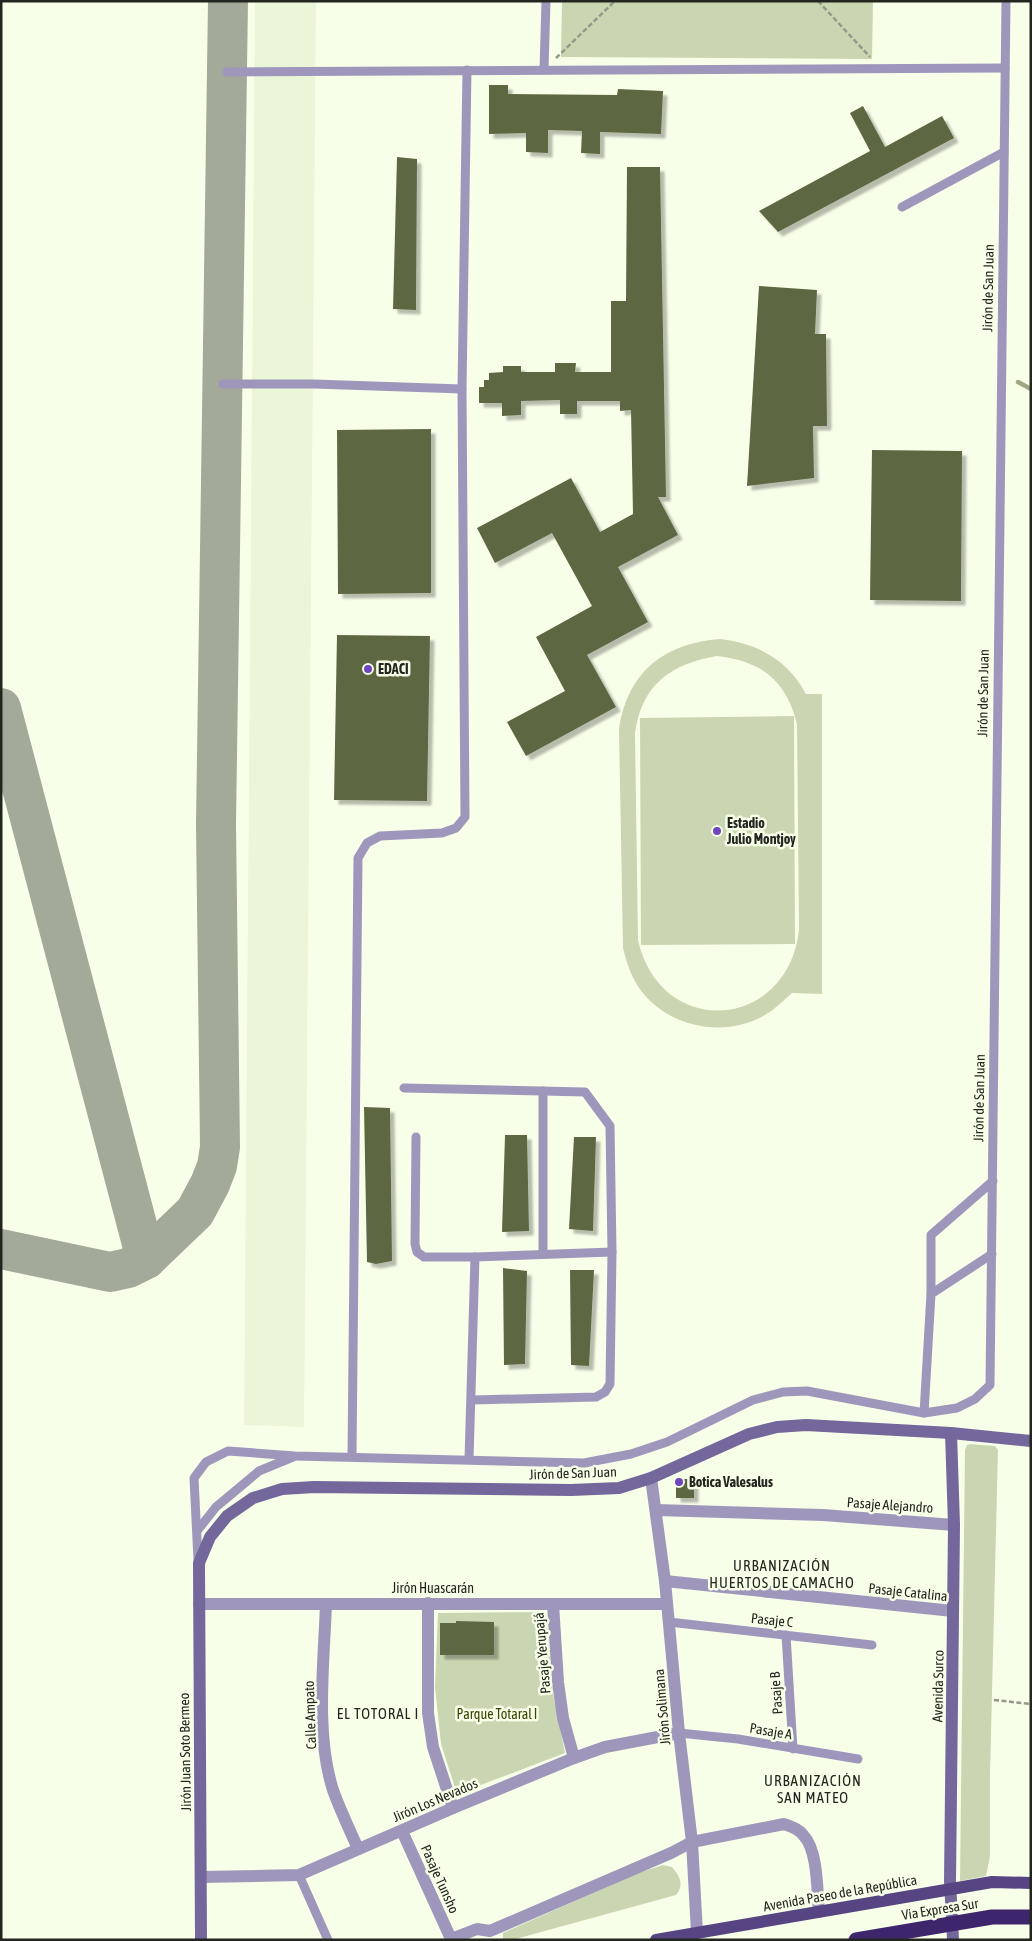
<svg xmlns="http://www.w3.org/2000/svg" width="1032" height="1941" font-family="'Asap Condensed',sans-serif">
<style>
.built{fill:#ebf5d8}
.green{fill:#cad6b2;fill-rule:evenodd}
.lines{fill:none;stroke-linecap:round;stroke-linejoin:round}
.stream{stroke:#9ca880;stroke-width:4.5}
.taxiway{stroke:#a4aa9a;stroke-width:40}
.building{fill:#5d6843;filter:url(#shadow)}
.path{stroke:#949989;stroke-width:2.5;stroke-dasharray:5 2.5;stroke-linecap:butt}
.lane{stroke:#9f97bb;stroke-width:9}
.street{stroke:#9f97bb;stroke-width:12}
.secondary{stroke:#74679b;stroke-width:12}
.primary{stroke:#564582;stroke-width:12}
.highway{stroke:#3e266d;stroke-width:15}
.poi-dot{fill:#6f46be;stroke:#f8ffe9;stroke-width:2}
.labels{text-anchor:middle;stroke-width:5;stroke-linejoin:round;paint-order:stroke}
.street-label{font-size:14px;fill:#23261e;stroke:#f8ffe9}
.poi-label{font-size:14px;font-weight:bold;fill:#23261e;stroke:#f8ffe9;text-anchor:start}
.park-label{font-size:14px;fill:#374500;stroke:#f8ffe9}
.neighbourhood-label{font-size:15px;letter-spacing:1px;fill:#23261e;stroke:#f8ffe9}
</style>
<defs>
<filter id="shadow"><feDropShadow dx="4.5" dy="4.5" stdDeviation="1" flood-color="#0004"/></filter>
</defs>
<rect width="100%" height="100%" fill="#f8ffe9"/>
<!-- built -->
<path class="built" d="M255,1h61l-12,1426 -60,-2z"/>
<!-- green -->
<g class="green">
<path d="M562,1h311l-1,58 -311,-2z"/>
<path d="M720,639c37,4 68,21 86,55h16v300l-30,-1c-9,8 -17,16 -27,22 -39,23 -94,13 -122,-22 -11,-13 -16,-29 -20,-45l-4,-220c9,-56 45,-85 101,-89zM717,656c44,5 69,24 80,68l2,205c-10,101 -138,112 -161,11l-3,-207c7,-49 36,-69 82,-77z"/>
<path d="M794,716l1,228 -154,1 -1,-227z"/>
<path d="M970,1444l25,2 3,4 -8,325v81l-4,20 -26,5 5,-431 2,-5z"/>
<path d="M546,1612l7,82 12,59 -108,41 -16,-50 -6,-57 3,-74z"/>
<path d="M663,1865l9,2c7,8 13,18 4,28l-164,45 -9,-1v-6l135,-60z"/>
</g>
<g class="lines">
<!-- stream -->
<path class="stream" d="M1018,382l13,7"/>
<!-- taxiway -->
<g class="taxiway">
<path d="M1,708l145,551"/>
<path d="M1,1249l109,23 18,-4 18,-9 49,-47 15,-28 7,-18 3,-19 -4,-323 12,-823"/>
</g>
</g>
<!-- building -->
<g class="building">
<path d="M489,85h19v9l109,1 1,-6 45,2 -2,43 -61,-2v22l-19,-1 1,-22 -34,-1v23l-22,-1v-19l-37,1z"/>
<path d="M863,106l22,41 57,-31 12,22 -176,94 -19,-21 111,-60 -20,-38z"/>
<path d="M397,157l20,2 -1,151 -23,-1z"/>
<path d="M627,167h33l6,330h-8l20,38 -60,32 30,55 -61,33 29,52 -90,49 -19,-34 58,-31 -29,-54 56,-31 -40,-73 -57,30 -18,-35 94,-50 29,54 33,-18 -2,-104 -11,1v-10h-43v13h-17v-14l-39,1v14l-19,1v-13h-23v-16h5v-7h5v-7l14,-1v-6h18v6h34v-9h21l-1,9h36v-71h15z"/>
<path d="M759,286l58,4 -2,44h11l1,92h-14l1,52 -67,8z"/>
<path d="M431,429v164l-93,1 -1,-164z"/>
<path d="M872,450l90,1 -1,150 -91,-1z"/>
<path d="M337,635l93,1 -3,165 -93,-1z"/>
<path d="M364,1107l26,1 2,153 -16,3 -9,-2z"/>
<path d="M505,1135h22l2,96 -27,1z"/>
<path d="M574,1137h22l-3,94 -24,-2z"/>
<path d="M503,1268l24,3 -2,93 -21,1z"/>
<path d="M570,1270h24l-5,96 -18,-1z"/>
<rect x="676" y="1479" width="18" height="19"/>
<path d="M456,1621l38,1v33h-54v-32h16z"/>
</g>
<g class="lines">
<!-- path -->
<g class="path">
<path d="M818,1l52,56"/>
<path d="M556,58l59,-57"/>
<path d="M994,1700l37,4"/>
</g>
<!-- lane -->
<g class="lane">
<path d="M544,70l2,-69"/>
<path d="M227,72l778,-4"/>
<path d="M902,207l102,-55"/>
<path d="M223,384h91l148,5"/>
<path d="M404,1088l181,4 25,34 2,126 -2,132 -5,8 -9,5 -124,3"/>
<path d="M543,1091v163"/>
<path d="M416,1137l-1,107 2,8 7,5h51"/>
<path d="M931,1294v-59l62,-54"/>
<path d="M924,1413l7,-119 61,-40"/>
<path d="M352,1456l6,-598 9,-15 13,-7 62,-3 14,-5 9,-11 -3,-428 5,-319"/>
<path d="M469,1459l6,-202 137,-5"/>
<path d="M197,1531l19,-24 43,-36 34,-14"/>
<path d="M198,1560l-4,-82 12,-16 22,-11 67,5 289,7 47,-9 36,-12 86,-42 30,-8 24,-1 117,22 33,-5 18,-9 15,-14 16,-1384"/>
<path d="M669,1622l203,23"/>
<path d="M786,1635l7,114"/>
<path d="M679,1733l59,6 120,20"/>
<path d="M299,1875l29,65"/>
</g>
<!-- street -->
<g class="street">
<path d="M651,1478l14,103 14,152 13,109 5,91"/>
<path d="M656,1510l167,5 131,10"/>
<path d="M665,1581l288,30"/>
<path d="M428,1603v110l5,34 20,61"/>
<path d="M199,1604h468"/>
<path d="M326,1604c-2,58 -11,130 7,186 7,20 17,40 25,59"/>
<path d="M553,1604l5,78 5,36 11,40"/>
<path d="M402,1831l49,108 26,-10 13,2 181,-78 21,-11 92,-18c8,3 15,5 20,12 14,15 13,55 15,76"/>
<path d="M202,1877l97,-2 154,-67 121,-50 31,-11 74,-14"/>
</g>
<!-- secondary -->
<g class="secondary">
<path d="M951,1433l3,92 -4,356 3,59"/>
<path d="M201,1940l-2,-377 11,-26 17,-21 26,-18 29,-9 32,-2 257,3 48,-2 32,-10 98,-44 28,-7 29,-2 145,8 80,8"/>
</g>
<!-- primary -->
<path class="primary" d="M656,1940l336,-58 39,1"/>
<!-- highway -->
<path class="highway" d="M856,1940l136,-23h39"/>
</g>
<!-- markers -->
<g class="poi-dot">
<circle cx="368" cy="669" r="5"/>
<circle cx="717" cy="831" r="5"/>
<circle cx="679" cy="1482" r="5"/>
</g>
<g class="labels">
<!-- street labels -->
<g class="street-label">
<text transform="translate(988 288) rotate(-89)" y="5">Jirón de San Juan</text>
<text transform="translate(983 693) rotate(-89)" y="5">Jirón de San Juan</text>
<text transform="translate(979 1098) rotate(-89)" y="5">Jirón de San Juan</text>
<text transform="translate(573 1473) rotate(-2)" y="5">Jirón de San Juan</text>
<text transform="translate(890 1505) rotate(4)" y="5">Pasaje Alejandro</text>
<text x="433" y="1593">Jirón Huascarán</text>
<text transform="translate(908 1592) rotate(6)" y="5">Pasaje Catalina</text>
<text transform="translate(772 1620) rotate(6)" y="5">Pasaje C</text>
<text transform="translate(542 1653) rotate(-95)" y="5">Pasaje Yerupajá</text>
<text transform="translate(938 1686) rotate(-89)" y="5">Avenida Surco</text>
<text transform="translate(776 1693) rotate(-94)" y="5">Pasaje B</text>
<text transform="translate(662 1707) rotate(-95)" y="5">Jirón Solimana</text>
<text transform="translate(310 1715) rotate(-92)" y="5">Calle Ampato</text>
<text transform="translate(771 1731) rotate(9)" y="5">Pasaje A</text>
<text transform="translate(185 1752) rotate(-91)" y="5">Jirón Juan Soto Bermeo</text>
<text transform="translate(435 1800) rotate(-23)" y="5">Jirón Los Nevados</text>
<text transform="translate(440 1879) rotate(66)" y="5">Pasaje Tunsho</text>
<text transform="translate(840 1893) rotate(-10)" y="5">Avenida Paseo de la República</text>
<text transform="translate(940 1909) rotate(-9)" y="5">Via Expresa Sur</text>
</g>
<!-- poi labels -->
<g class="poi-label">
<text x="378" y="674">EDACI</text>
<text x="727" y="828">Estadio<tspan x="727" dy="16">Julio Montjoy</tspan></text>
<text x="689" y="1487">Botica Valesalus</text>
</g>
<!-- park labels -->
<g class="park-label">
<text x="497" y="1719">Parque Totaral I</text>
</g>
<!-- neighbourhood labels -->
<g class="neighbourhood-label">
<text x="782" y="1571">URBANIZACIÓN<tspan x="782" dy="17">HUERTOS DE CAMACHO</tspan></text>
<text x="378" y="1719">EL TOTORAL I</text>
<text x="813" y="1786">URBANIZACIÓN<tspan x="813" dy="17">SAN MATEO</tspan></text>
</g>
</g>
<!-- border -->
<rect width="1032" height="1941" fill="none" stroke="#23261e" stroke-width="5"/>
</svg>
